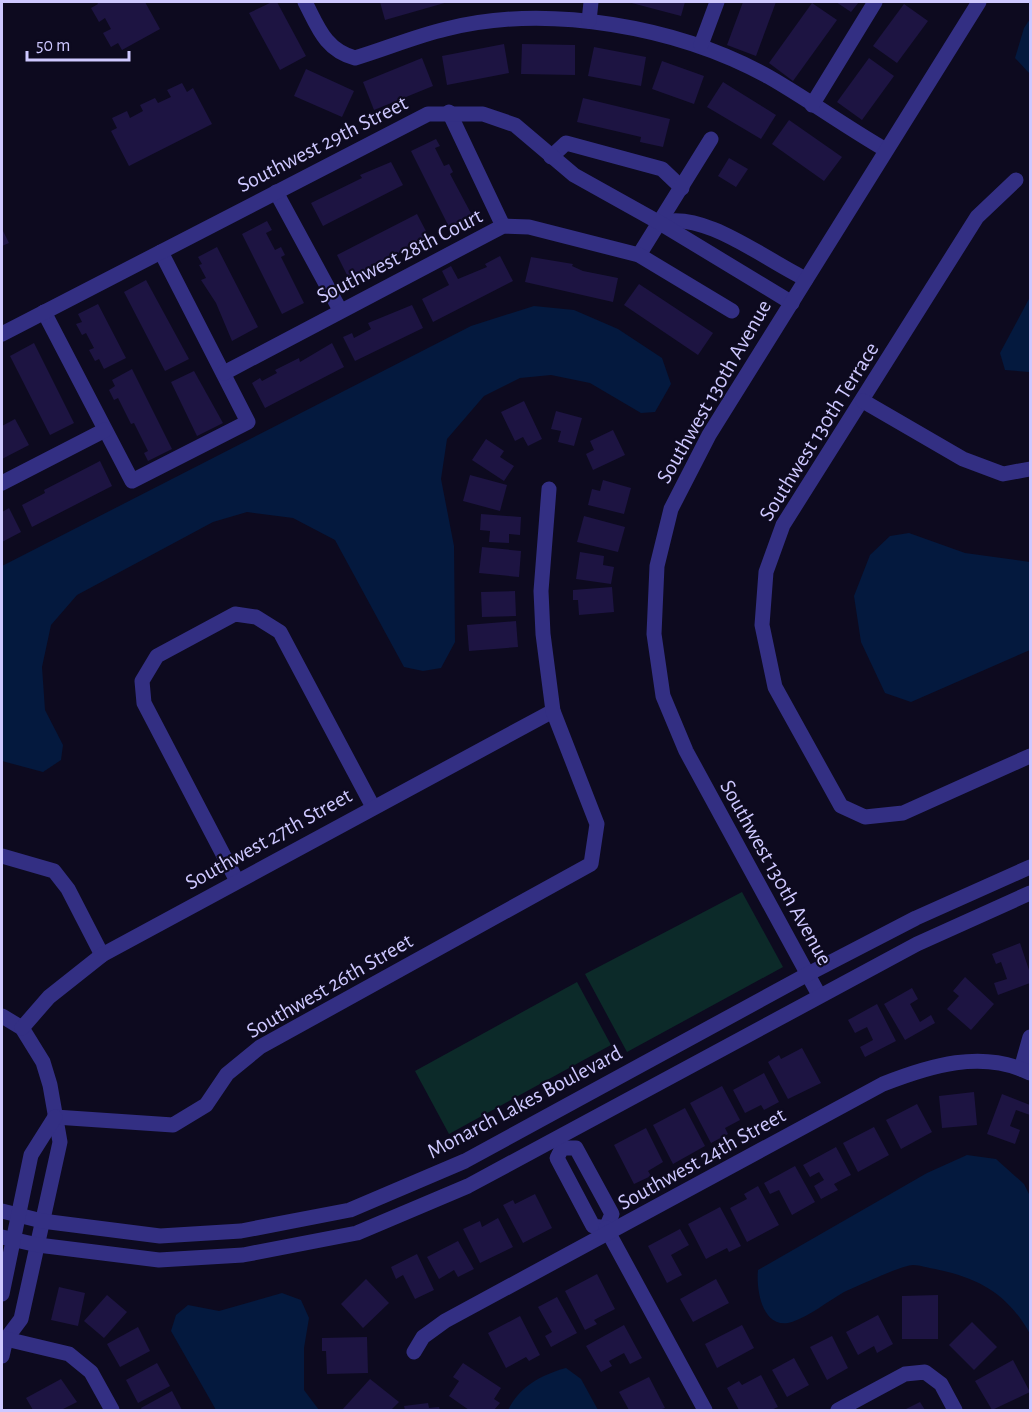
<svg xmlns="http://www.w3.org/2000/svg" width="1032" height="1412" font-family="'Alegreya Sans',sans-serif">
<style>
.green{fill:#0c2a29}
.water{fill:#04193e}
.building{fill:#1d1442}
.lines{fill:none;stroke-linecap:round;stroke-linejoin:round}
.minor{stroke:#332f83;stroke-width:15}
.labels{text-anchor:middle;stroke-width:4.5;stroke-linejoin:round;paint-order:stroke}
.street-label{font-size:22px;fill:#cec8ff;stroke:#0d0a1f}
</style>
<rect width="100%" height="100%" fill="#0d0a1f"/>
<!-- green -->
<g class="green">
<path d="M742,892l41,75 -156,85 -42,-78z"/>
<path d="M577,982l34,63 -162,89 -34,-63z"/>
</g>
<!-- water -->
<g class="water">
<path d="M1030,19v55l-15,-16 9,-30z"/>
<path d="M1030,297v75l-25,-2 -5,-17z"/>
<path d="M534,306l40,4 44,19 44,29 9,26 -16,28 -14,1 -51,-30 -39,-8 -31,3 -36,18 -37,43 -6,40 13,67 1,96 -14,26 -18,3 -19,-4 -69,-127 -42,-22 -46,-6 -34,10 -136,73 -26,30 -9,42 3,43 18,35 -2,15 -18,12 -41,-11v-195l469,-240z"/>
<path d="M909,533l56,20 65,9v88l-119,52 -26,-9 -24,-51 -7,-46 16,-41 20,-19z"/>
<path d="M967,1155l29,4 28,25 6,12v138c-22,-40 -51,-56 -95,-65 -7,-1 -15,-4 -22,-4 -11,0 -57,22 -69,27 -16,9 -34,24 -52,30 -30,9 -36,-33 -34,-52l169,-97z"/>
<path d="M282,1293l19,7 8,18 -5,30v42l15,20h-103l-45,-79 5,-16 12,-10 31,6z"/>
<path d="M566,1368l15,11 17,31h-90c12,-24 33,-35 58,-42z"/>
</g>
<!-- building -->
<g class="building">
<path d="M97,2h48l15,27 -38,21 -4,-7 -7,4 -8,-14 8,-4 -6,-11 -6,4 -8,-14 7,-4z"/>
<path d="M272,2h5l29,54 -26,14 -31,-57z"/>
<path d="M380,2h68l-63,18z"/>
<path d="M628,2h57l-4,14z"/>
<path d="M743,2h33l-20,54 -29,-11z"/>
<path d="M836,2h23l-8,10z"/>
<path d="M812,3l25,17 -44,61 -24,-18z"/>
<path d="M904,4l24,17 -31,42 -24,-17z"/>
<path d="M504,44l5,29 -62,12 -5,-29z"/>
<path d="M522,44l53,1v30l-54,-1z"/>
<path d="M594,47l52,10 -5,29 -53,-10z"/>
<path d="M422,58l11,28 -59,24 -11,-28z"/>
<path d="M869,58l25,18 -32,44 -25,-18z"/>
<path d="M662,61l42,15 -10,28 -42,-15z"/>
<path d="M306,69l48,22 -12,26 -48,-21z"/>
<path d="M723,82l53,33 -15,24 -54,-32z"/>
<path d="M182,83l5,9 6,-4 19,36 -83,42 -18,-35 6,-3 -5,-10 15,-7 3,7 13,-7 -3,-6 15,-7 3,5 13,-6 -4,-7z"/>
<path d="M583,98l87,21 -7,28 -23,-5 1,-5 -64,-15z"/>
<path d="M789,120l53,37 -18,24 -52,-37z"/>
<path d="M436,139l4,7 -5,2 9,18 5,-2 4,8 -3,2 24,45 -23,12 -40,-80z"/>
<path d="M729,158l19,11 -12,18 -18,-11z"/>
<path d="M391,162l12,23 -80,41 -12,-23 51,-25 -2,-3z"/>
<path d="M417,214l12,23 -80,42 -12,-24z"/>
<path d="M267,221l5,9 -6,3 9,17 6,-3 4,8 -4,2 23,46 -22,11 -40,-80z"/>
<path d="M2,229l7,14 -7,3z"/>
<path d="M217,247l41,80 -26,14 -16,-38 -15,-23 5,-2 -7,-13 3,-1 -4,-7z"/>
<path d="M500,256l13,25 -80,41 -11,-23 27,-14 -7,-14 9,-5 7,13 29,-12 -2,-3z"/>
<path d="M531,257l42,7 -1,2 11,5 35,7 -5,24 -88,-20z"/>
<path d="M146,280l43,79 -24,12 -41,-79z"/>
<path d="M639,284l74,49 -15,22 -74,-50z"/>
<path d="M98,304l28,54 -22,11 -5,-10 -4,2 -6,-11 5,-2 -8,-15 -4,2 -6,-11 6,-2 -4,-8z"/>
<path d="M412,305l11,23 -68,33 -12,-24 9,-4 2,5 17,-9 -3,-6z"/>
<path d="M34,343l40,80 -24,12 -40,-79z"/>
<path d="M332,343l12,24 -79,41 -13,-25 8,-5 2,3 15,-8 -2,-3 24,-12 1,4z"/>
<path d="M132,369l40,80 -24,12 -4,-8 4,-2 -14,-28 -3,1 -13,-26 -4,2 -5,-10 6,-4 -3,-6z"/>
<path d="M194,371l29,52 -26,13 -26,-54z"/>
<path d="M524,401l18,38 -14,7 -5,-9 -8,4 -14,-29z"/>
<path d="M556,411l26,7 -8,28 -16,-4 3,-11 -10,-2z"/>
<path d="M15,419l14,26 -27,14v-33z"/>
<path d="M613,430l12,25 -32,15 -7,-16 8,-4 -4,-9z"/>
<path d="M486,439l18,12 -4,6 14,9 -10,15 -32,-21z"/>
<path d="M100,461l12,25 -80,41 -10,-22 23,-12 -1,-3z"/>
<path d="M470,475l37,10 -7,26 -37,-10z"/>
<path d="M603,480l28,8 -7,26 -36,-9 4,-16 8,2z"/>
<path d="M9,508l12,24 -19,10v-30z"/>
<path d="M481,514l40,3 -1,18 -11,-1v9l-20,-1 1,-11 -10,-1z"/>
<path d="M584,516l41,11 -7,25 -41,-10z"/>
<path d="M482,547l39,4 -2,26 -40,-4z"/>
<path d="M580,552l24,4 -1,9 11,2 -3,17 -35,-5z"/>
<path d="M612,587l2,25 -35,3 -1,-15h-5v-10z"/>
<path d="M515,591l1,25 -34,1 -1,-25z"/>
<path d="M516,621l2,26 -49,4 -2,-26z"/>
<path d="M1020,943l10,30v10l-32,12 -4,-12 13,-4 -6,-17 -5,2 -4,-10z"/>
<path d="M965,977l29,27 -23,26 -24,-21 12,-13 -6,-5z"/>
<path d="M912,988l6,11 -8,5 10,18 11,-7 4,8 -30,17 -21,-36z"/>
<path d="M877,1004l19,37 -31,16 -5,-10 13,-7 -6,-13 -12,6 -7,-13z"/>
<path d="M802,1048l19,35 -33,16 -20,-37 11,-7 2,4z"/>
<path d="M764,1073l15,29 -15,8 -3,-5 -16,8 -12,-23z"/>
<path d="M722,1086l18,34 -15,8 3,6 -17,9 -21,-40z"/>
<path d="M974,1092l3,33 -35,3 -3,-32z"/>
<path d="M1002,1094l28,11v10l-14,-5 -6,16 10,4 -5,14 -28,-10z"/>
<path d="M917,1104l15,28 -31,17 -15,-29z"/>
<path d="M685,1108l20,38 -32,18 -20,-39z"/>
<path d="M874,1127l15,28 -31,17 -15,-29z"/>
<path d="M646,1128l17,34 -15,9 3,5 -17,8 -20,-39z"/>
<path d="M836,1147l15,28 -17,9 4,6 -17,9 -7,-13 10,-6 -5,-8 -9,5 -7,-12z"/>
<path d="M795,1166l20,36 -23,13 -13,-25 -9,4 -6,-11z"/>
<path d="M758,1186l21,39 -32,17 -17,-34 17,-9 -3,-5z"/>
<path d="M535,1194l17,34 -29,15 -20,-38 10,-5 2,4z"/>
<path d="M720,1207l21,39 -12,6 -2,-4 -21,11 -18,-35z"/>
<path d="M498,1218l15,29 -33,16 -17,-34 17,-8 2,6z"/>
<path d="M680,1229l9,16 -18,10 11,20 -15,8 -19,-37z"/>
<path d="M458,1241l16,28 -16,8 -4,-7 -15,9 -12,-22z"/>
<path d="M417,1254l17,36 -19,9 -12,-24 -7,4 -5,-12z"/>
<path d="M597,1274l18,35 -21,11 3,4 -12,6 -20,-39z"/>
<path d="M366,1279l23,24 -26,25 -22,-24z"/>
<path d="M716,1279l13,24 -36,19 -13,-23z"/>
<path d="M59,1287l26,6 -7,33 -27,-6z"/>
<path d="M107,1295l20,17 -23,26 -20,-17z"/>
<path d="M938,1295v44h-36v-43z"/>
<path d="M557,1297l20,36 -26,14 -6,-11 7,-4 -14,-25z"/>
<path d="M878,1315l15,29 -16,9 -3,-7 -16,9 -12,-23z"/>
<path d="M520,1316l20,39 -11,6 -3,-4 -20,11 -18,-35z"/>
<path d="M972,1322l25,25 -23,23 -25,-25z"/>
<path d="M624,1325l18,33 -12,6 -6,-11 -15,8 3,5 -11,6 -15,-26z"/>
<path d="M742,1325l12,23 -37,20 -12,-24z"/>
<path d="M138,1327l12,24 -30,16 -13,-23z"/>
<path d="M832,1336l16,32 -21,12 -17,-33z"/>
<path d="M367,1337l1,36 -41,1 -1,-23h-4v-13z"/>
<path d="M794,1358l15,27 -22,12 -15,-27z"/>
<path d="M1013,1360l17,32 -38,18 -17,-29z"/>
<path d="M157,1363l13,23 -32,17 -12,-23z"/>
<path d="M463,1363l38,25 -7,11 6,4 -6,7h-25l-20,-14 10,-15 -6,-4z"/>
<path d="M761,1375l17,32 -7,3h-32l-12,-22 12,-7 3,4z"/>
<path d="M649,1377l16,31 -6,2h-30l-10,-18z"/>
<path d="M61,1379l16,23 -16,8h-28l-7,-12z"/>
<path d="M370,1379l29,23 -8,8h-49z"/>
<path d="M172,1391l10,19h-40l-1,-2z"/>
<path d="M920,1402l5,8h-21z"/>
<path d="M428,1403l1,5 10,-1 1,3h-35l-1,-4z"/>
</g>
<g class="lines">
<!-- minor -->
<g class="minor">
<path d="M305,2c13,25 20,48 50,56 30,-9 61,-22 91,-29 102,-26 233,-2 323,48 40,23 77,50 117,73"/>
<path d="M589,21l2,-19"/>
<path d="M701,45l16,-43"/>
<path d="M812,105l63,-103"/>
<path d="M449,112l54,114"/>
<path d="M551,157l15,-14 96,26 20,19"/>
<path d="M1016,180l-39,37 -194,308 -17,47 -4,53 13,62 66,119 24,11 38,-4 127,-57"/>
<path d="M276,192l64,118"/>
<path d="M660,223c43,-14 107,38 146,56"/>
<path d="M639,255l72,-116"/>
<path d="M44,312l88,169 116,-59 -87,-170"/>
<path d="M2,334l426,-220h55l32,11 59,50 86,48 132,80"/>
<path d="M224,373l279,-147 26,1 110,28 93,56"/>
<path d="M863,401l100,58 40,15 27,-5"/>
<path d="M2,483l103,-53"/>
<path d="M2,856l52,15 14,18 34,66"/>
<path d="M237,881l-93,-178 -2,-22 15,-25 78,-42 21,3 24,15 93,175"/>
<path d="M819,995l-133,-244 -23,-55 -9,-62 3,-68 14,-57 38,-74 270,-433"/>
<path d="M2,1016l20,12 21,34 7,23 10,57 -39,177 -15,20 -4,17"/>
<path d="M22,1028l27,-31 53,-42 451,-244"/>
<path d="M1021,1069l9,-32"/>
<path d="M55,1117l118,8 33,-20 21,-31 33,-27 331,-183 6,-40 -44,-113 -10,-77 -2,-43 8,-102"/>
<path d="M562,1148h14l36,66 -6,14 -13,-2 -36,-68z"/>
<path d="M2,1211l40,10 118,15 81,-5 109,-21 115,-49 343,-187 108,-56 114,-51"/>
<path d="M606,1228l99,182"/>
<path d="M2,1237l36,8 121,15 84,-5 114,-22 111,-47 449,-242 113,-51"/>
<path d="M2,1294l29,-139 24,-38"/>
<path d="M6,1339l63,15 22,18 21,38"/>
<path d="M414,1352l9,-15 22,-16 438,-237c46,-18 99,-35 147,-11"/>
<path d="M838,1410l67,-36 20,-2 16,12 14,26"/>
</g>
</g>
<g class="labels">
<!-- street labels -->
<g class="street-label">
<text transform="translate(322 143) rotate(-27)" y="8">Southwest 29th Street</text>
<text transform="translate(399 255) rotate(-27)" y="8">Southwest 28th Court</text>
<text transform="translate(713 391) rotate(-60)" y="8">Southwest 130th Avenue</text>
<text transform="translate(818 431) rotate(-58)" y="8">Southwest 130th Terrace</text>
<text transform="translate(268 838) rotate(-29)" y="8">Southwest 27th Street</text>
<text transform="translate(777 872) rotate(61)" y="8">Southwest 130th Avenue</text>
<text transform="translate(329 985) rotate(-30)" y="8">Southwest 26th Street</text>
<text transform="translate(524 1101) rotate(-28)" y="8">Monarch Lakes Boulevard</text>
<text transform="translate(701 1158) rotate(-29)" y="8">Southwest 24th Street</text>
</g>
</g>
<!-- border -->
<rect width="1032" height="1412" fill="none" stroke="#cec8ff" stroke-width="6"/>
<!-- scale -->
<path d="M27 51v9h102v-9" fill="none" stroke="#cec8ff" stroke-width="3"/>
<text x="36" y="51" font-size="18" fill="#cec8ff" stroke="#0d0a1f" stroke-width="4.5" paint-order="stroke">50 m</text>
</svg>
